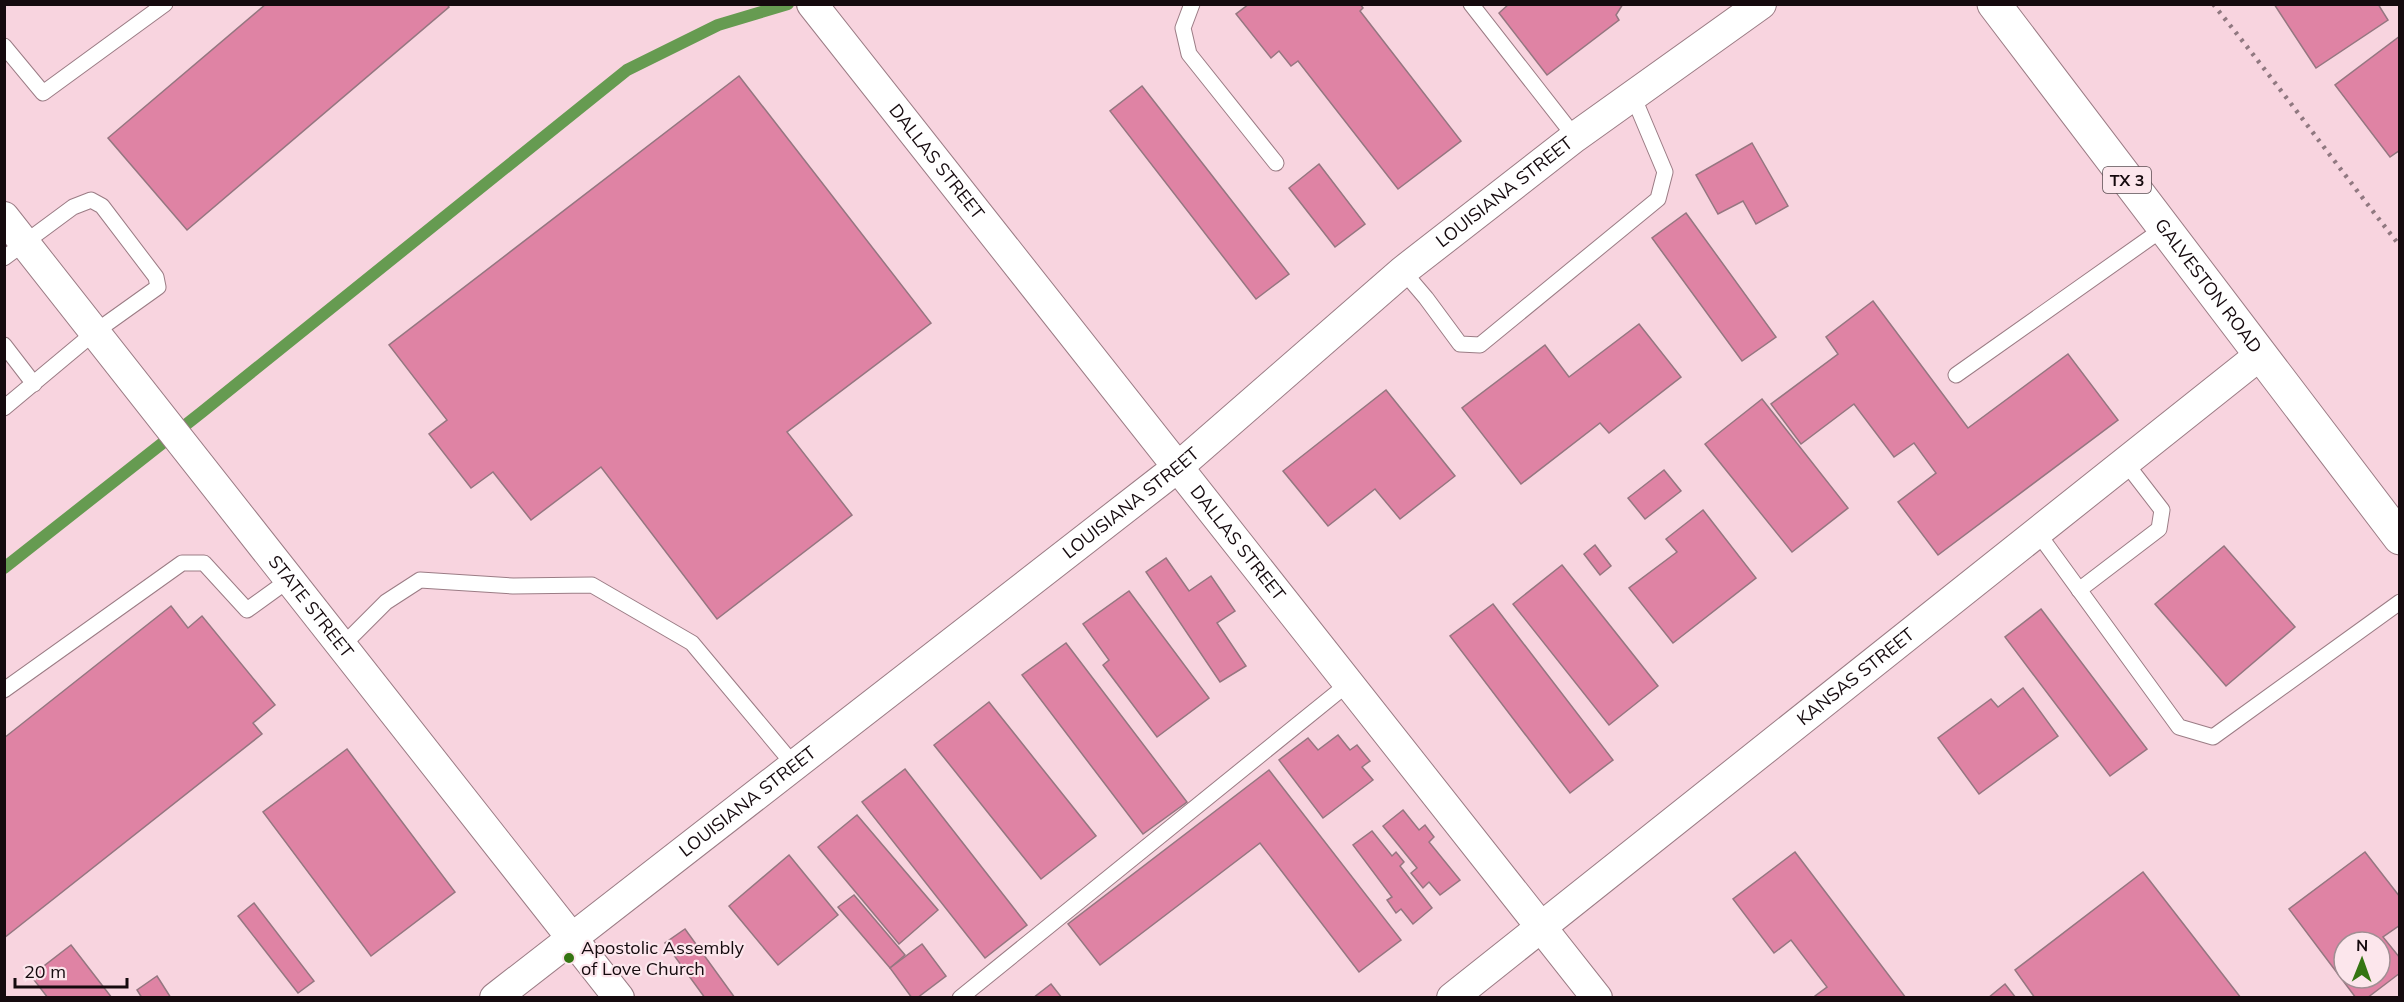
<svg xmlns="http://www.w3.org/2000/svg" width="2404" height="1002" font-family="Mulish,sans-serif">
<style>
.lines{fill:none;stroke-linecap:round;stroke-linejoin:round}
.stream{stroke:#669b51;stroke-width:12}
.building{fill:#df83a4;stroke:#957680;stroke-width:1.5;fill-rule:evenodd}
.service-casing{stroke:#9b7c85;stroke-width:17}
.minor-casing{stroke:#9b7c85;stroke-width:32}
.primary-casing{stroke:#9b7c85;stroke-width:35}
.service{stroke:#fff;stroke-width:15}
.minor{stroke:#fff;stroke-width:30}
.primary{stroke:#fff;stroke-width:33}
.rail{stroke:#907880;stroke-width:4.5;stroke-dasharray:3 6;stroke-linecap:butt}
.poi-dot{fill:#357512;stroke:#fce6ec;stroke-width:2}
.labels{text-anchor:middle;stroke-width:4.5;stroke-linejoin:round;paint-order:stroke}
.shield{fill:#fce6ec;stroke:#5a4c51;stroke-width:1.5}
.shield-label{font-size:16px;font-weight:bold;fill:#150a0e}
.street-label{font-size:18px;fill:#150a0e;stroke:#fce6ec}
.poi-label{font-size:18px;fill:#150a0e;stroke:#fce6ec;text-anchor:start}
</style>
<rect width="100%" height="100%" fill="#f8d4df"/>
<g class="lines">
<!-- stream -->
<path class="stream" d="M4,568l198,-156 425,-342 91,-45 70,-21"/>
</g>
<!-- building -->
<g class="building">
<path d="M266,4h181l2,3 -262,223 -79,-92z"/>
<path d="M1249,4h111l3,4 -3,3 101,130 -63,48 -100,-128 -7,5 -12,-15 -8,7 -35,-44z"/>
<path d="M1509,4h114l-7,11 3,5 -72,55 -48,-62z"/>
<path d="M2274,4h104l10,16 -72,48z"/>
<path d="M2400,36v114l-10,7 -55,-72z"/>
<path d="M739,76l192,247 -144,109 65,83 -135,104 -116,-152 -70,53 -38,-48 -22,16 -42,-54 18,-14 -58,-75z"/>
<path d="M1142,86l147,188 -33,25 -146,-188z"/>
<path d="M1752,143l36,63 -32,18 -13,-23 -25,13 -22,-39z"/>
<path d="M1319,164l46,60 -30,23 -46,-59z"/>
<path d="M1686,213l90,124 -34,24 -90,-123z"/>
<path d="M1873,301l95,127 100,-74 50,66 -180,135 -40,-53 38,-29 -22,-30 -20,14 -40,-53 -53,40 -30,-40 67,-50 -12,-17z"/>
<path d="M1639,324l42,53 -72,56 -9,-10 -79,61 -59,-76 83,-63 24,32z"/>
<path d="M1386,390l69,86 -55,43 -25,-30 -47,37 -45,-55z"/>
<path d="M1762,399l86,109 -56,44 -87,-108z"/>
<path d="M1664,470l17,21 -36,28 -17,-21z"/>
<path d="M1703,510l53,68 -83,65 -44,-55 48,-36 -11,-13z"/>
<path d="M1595,545l16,21 -11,9 -16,-21z"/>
<path d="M2224,546l71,81 -69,59 -71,-82z"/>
<path d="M1166,558l23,33 22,-15 24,35 -18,12 29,43 -26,16 -74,-110z"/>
<path d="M1562,565l96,121 -49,39 -96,-121z"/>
<path d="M1129,591l80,107 -52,39 -54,-72 6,-5 -26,-36z"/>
<path d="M1493,604l120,156 -43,33 -120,-157z"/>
<path d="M171,606l17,22 14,-12 73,89 -22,18 9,11 -258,204v-200z"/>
<path d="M2041,609l106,140 -37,27 -105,-139z"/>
<path d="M1066,643l121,159 -44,32 -121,-159z"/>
<path d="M2023,688l35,48 -79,58 -41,-56 53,-39 7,8z"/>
<path d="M989,702l107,134 -55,43 -107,-134z"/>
<path d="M1338,735l12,15 7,-5 13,16 -8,6 11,13 -50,38 -44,-58 29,-22 10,12z"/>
<path d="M347,749l108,143 -84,64 -108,-144z"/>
<path d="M905,769l122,156 -42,33 -123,-156z"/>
<path d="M1269,770l132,170 -42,32 -99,-129 -160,122 -32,-41z"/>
<path d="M1403,810l16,20 6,-5 9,12 -5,5 31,38 -20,15 -11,-13 -6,6 -12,-15 6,-5 -34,-42z"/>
<path d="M857,815l81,95 -39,34 -81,-97z"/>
<path d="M1372,831l20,25 4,-4 8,10 -4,4 32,42 -19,16 -12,-15 -5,4 -9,-13 5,-3 -39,-52z"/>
<path d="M1795,852l111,146h-90l-1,-2 12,-9 -36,-47 -17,13 -41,-54z"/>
<path d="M2365,852l35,45v28l-17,12 17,21v15l-33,25h-11l-67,-89zM2344,942h36v36h-36z"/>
<path d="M789,855l49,60 -60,50 -49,-59z"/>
<path d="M2143,872l98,126h-206l-20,-28z"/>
<path d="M854,895l51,60 -15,13 -52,-61z"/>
<path d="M254,903l60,78 -16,12 -60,-77z"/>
<path d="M685,929l50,69h-30l-40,-55z"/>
<path d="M922,944l24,32 -29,22h-5l-22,-30z"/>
<path d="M71,945l41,53h-64l-17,-22z"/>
<path d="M157,976l14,22h-29l-5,-8z"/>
<path d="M1051,984l11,14h-29z"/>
<path d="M2005,984l11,14h-28z"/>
</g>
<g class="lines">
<!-- service casing -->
<g class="service-casing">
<g id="service">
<path d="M1192,4l-9,24 6,26 87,109"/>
<path d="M1471,4l104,133"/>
<path d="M4,46l39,47 122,-89"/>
<path d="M4,258l69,-51 18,-7 11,6 54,71 2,10 -63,45 -91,76"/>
<path d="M1403,271l23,27 34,46 20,1 178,-146 7,-27 -32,-76"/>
<path d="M4,345l30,39"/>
<path d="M1956,375l208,-147"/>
<path d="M2037,532l142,195 34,10 187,-135"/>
<path d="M2079,590l80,-61 3,-19 -37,-48"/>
<path d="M342,646l44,-44 34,-22 93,6 79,-1 100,58 102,122"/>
<path d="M4,690l178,-127h22l43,47 43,-31"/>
<path d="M960,998l389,-315"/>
</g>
</g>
<!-- minor casing -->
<g class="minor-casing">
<g id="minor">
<path id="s1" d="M812,4l785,994"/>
<path id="s2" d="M4,217l615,781"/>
<path id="s3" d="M495,998l683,-531 225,-196 172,-134 186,-133"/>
<path id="s4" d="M1452,998l808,-643"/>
</g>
</g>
<!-- primary casing -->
<g class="primary-casing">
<g id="primary">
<path id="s5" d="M1994,4l406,534"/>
</g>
</g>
<!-- service -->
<use href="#service" class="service"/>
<!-- minor -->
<use href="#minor" class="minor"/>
<!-- primary -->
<use href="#primary" class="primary"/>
<!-- rail -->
<path class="rail" d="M2213,4c64,79 124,162 187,242"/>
</g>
<!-- markers -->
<circle class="poi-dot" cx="569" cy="958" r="6"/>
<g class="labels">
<!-- shield labels -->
<rect class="shield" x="2103" y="167" width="48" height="26" rx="4.5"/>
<g class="shield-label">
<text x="2127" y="186">TX 3</text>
</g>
<!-- street labels -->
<g class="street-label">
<text dy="6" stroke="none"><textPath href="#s1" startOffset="201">DALLAS STREET</textPath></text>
<text dy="6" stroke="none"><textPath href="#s3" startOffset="1292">LOUISIANA STREET</textPath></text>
<text dy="6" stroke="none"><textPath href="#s5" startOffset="354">GALVESTON ROAD</textPath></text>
<text dy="6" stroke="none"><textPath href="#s3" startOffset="806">LOUISIANA STREET</textPath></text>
<text dy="6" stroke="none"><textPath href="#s1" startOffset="687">DALLAS STREET</textPath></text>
<text dy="6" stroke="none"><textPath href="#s2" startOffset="496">STATE STREET</textPath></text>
<text dy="6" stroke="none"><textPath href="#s4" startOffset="516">KANSAS STREET</textPath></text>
<text dy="6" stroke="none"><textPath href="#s3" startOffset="320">LOUISIANA STREET</textPath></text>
</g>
<!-- poi labels -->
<g class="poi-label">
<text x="581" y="954">Apostolic Assembly<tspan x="581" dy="21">of Love Church</tspan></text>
</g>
</g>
<!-- border -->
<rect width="2404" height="1002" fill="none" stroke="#150a0e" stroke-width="12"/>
<!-- north arrow -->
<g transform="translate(2362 960) rotate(1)"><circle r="28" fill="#fce6ec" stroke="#a08e93" stroke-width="1.5"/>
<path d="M0-4.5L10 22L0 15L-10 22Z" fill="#357512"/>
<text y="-9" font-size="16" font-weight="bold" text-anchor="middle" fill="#150a0e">N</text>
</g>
<!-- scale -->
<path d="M15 978v9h112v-9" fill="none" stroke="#150a0e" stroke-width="3"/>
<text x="24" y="978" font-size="18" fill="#150a0e" stroke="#fce6ec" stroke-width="4.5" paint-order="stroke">20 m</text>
</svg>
